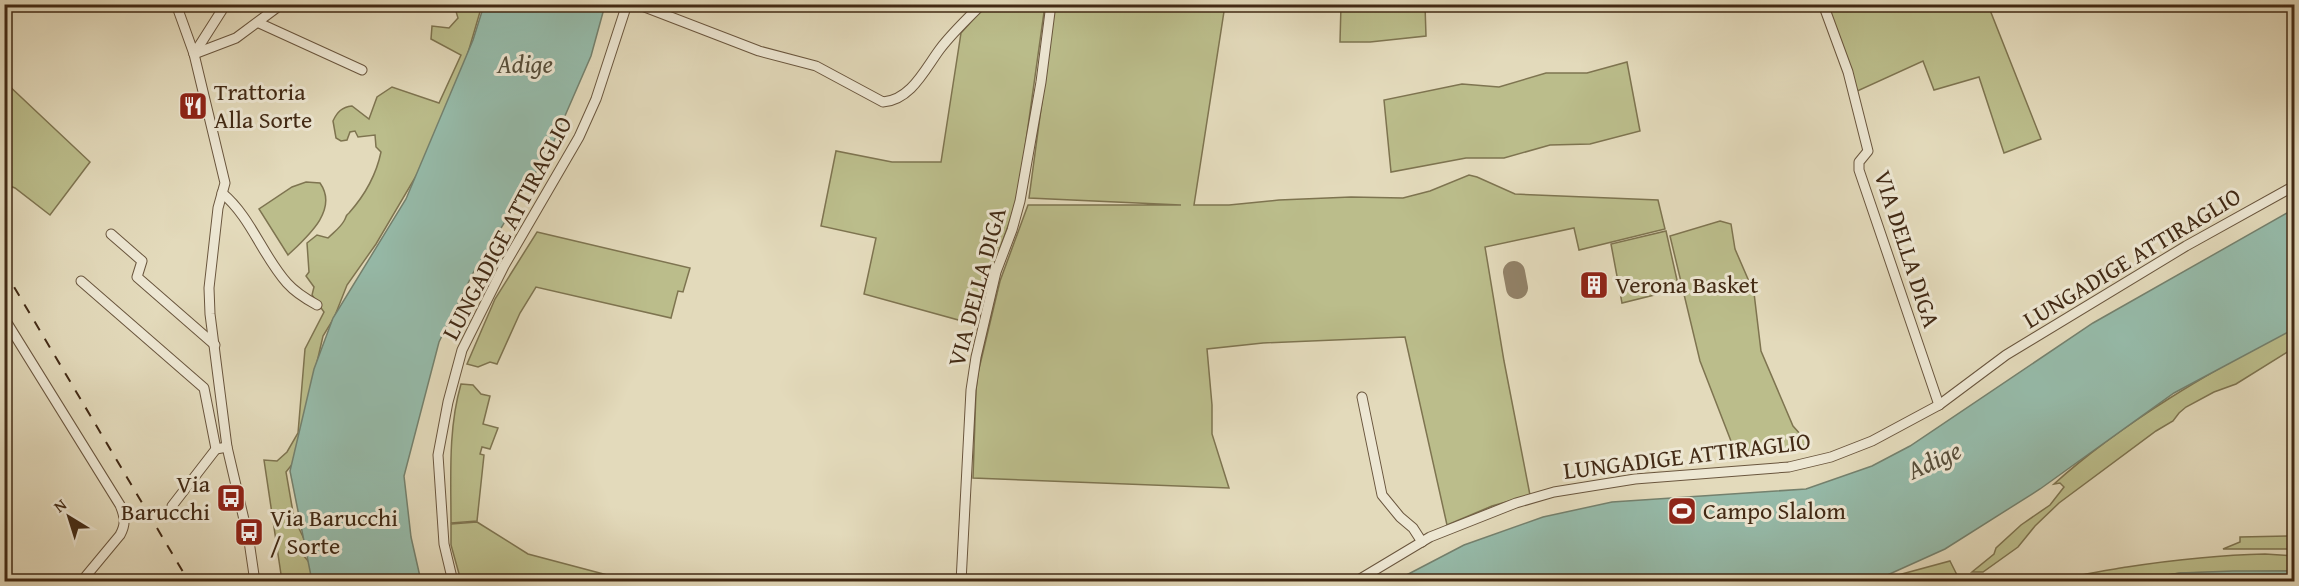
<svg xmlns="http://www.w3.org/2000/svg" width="2299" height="586" font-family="'Gentium Book Plus',serif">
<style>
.green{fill:#bbbd8b;stroke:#7e7450;stroke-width:1.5}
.water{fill:#96bbaa;stroke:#74816e;stroke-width:1.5}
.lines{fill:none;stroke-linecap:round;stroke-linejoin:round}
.taxiway{stroke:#928268;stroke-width:22}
.minor-casing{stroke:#6a563e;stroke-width:11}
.minor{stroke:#ede7d3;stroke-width:9}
.rail{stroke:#422a15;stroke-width:2;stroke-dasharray:10 10;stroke-linecap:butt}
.labels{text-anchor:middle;stroke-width:6;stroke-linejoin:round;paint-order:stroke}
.poi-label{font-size:24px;fill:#422a15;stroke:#ede7d3;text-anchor:start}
.street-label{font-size:24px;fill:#422a15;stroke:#ede7d3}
.water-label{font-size:26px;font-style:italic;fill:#574e3a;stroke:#ede7d3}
</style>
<rect width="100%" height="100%" fill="#e3dabb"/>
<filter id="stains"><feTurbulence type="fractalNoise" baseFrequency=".00333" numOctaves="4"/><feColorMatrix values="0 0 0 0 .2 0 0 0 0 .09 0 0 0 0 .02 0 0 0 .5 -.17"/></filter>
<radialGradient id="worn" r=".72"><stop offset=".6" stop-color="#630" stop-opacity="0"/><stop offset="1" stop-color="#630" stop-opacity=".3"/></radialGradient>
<!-- green -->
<g class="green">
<path d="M447,5h35l-17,58 -46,108 -43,73 -29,41 -13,33 -11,18 -29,126 -8,10 8,46 12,25 -3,12 6,7 5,19h-32l-18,-121 13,1 10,-9 11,-19 7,-84 19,-37 -12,-17 2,-8 -8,-11 3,-4 -2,-29 10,-8 11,3c6,-6 12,-10 16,-17 3,-5 1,-5 5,-8 16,-18 27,-37 32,-61l-5,-5 -1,-12 -17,2 -3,-6 -5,1 -3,8 -6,1 -5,-3 -3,-17c4,-9 9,-14 19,-15l17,13 8,-22 15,-10 47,16 22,-48 -30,-16 1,-13 17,2 9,-10 -3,-10z"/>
<path d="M986,5h59l-27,193 -45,126 -109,-30 12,-56 -55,-12 15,-75 56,11h49l20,-129z"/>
<path d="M1055,5h170l-31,200h35l50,-5 72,-3 52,1 27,-7 39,-16 8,2 38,17 143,6 7,29 -86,21 -5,-22 -89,19 19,114 26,134 -38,11 -45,19 -42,-188 -142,6 -56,6 5,56v29l17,54 -256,-10 3,-88 2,-17 22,-92 28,-76h153l-152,-7z"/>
<path d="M1341,5h84l1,31 -56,6h-30z"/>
<path d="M1827,5h161l53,134 -37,14 -25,-76 -45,13 -11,-29 -70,32z"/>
<path d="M1627,62l13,69 -50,13 -40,1 -46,13h-38l-75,14 -7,-72 78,-16 37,3 47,-14h41z"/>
<path d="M5,82l85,80 -40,53 -35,-27 -10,-4z"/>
<path d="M306,182l14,1c19,27 -13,54 -32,72l-29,-46 33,-22z"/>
<path d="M1720,221l11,3 4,25 19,44 7,58 32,75 16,18 -40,10h-33l-36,-93 -30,-125z"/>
<path d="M1666,231l13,58 -57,14 -11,-59z"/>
<path d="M537,232l153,36 -7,24 -5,-1 -7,27 -135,-31 -16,26 -23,51 -7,-2 -12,5 -11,-3 28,-65z"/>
<path d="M2294,326v22l-58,36 -22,8 -28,15 -7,6 -6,8 -17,10 -97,72 -24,23 -17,21 -35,25h-11l22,-18 2,-6 25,-23 29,-20 14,-18 -4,-4 -6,1c71,-64 157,-112 240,-158z"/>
<path d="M461,384l12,1 8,9 9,2 -7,28 15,4 -8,21 -8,-2 -2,7 4,1 -7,66 -26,2c0,-47 -3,-94 10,-139z"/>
<path d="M477,522l51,32 102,27h-169l-10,-36v-21z"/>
<path d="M2294,536v13h-71l17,-7v-5z"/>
<path d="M2265,554l29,2v15l-114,2 -51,8 -74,1c24,-8 48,-11 72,-15 46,-7 92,-12 138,-13z"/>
<path d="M1950,561l10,20h-84z"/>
</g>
<!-- water -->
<g class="water">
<path d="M484,5h121l-14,51 -40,92 -78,125 -34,69 -35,134 7,61 10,44h-109l-22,-110 24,-102 19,-51 73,-119 67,-159z"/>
<path d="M2294,209v120l-120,64 -134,96 -95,60 -62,28 -15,5 -473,-1 69,-36 79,-28 69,-15 194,-13 66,-23 38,-20 183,-123z"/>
<path d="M2233,571h61v10h-165l51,-8z"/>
</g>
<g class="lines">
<!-- taxiway -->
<path class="taxiway" d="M1514,272l3,16"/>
<!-- minor casing -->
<g class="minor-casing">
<g id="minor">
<path d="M176,4l18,50 31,129 -7,25 -9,80 1,26 17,133 22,94 6,41"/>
<path d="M637,4l122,47 57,15 67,36c28,-2 42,-33 57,-53 12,-16 28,-31 42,-45"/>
<path d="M1823,4l25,68 20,79 -9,11v8l80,235"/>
<path d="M259,23l103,47"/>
<path d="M194,54l42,-16 43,-32"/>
<path d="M194,54l28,-44"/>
<path d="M222,193c29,24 40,62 65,90 8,9 19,16 30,22"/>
<path d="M111,234l31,27 -5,16 78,68"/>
<path d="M81,281l123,107 12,61 11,-2"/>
<path d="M4,318l116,187c5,12 6,19 0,30l-39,47"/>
<path d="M1362,397l20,98 18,22 13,11 9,14"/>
<path d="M172,506l44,-57"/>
<path d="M453,582l-9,-38 -6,-89 10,-53 14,-52 42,-84 75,-129 17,-38 31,-95"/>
<path d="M961,582l10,-192 5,-33 20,-85 16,-42 8,-29 21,-119 10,-78"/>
<path d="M1355,582l75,-45 86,-34 38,-11 81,-13 154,-12 42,-10 41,-16 67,-36 67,-50 180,-109 108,-60"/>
</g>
</g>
<!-- minor -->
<use href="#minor" class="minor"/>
<!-- rail -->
<path class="rail" d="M4,270l185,312"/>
</g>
<!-- icons -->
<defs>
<g id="restaurant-square" transform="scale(1.5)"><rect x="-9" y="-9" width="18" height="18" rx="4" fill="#8f2418" stroke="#ede7d3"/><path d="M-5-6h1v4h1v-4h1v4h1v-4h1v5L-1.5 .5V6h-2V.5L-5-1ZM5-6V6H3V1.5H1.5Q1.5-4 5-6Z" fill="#fff"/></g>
<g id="building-square" transform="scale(1.5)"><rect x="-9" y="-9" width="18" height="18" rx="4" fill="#8f2418" stroke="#ede7d3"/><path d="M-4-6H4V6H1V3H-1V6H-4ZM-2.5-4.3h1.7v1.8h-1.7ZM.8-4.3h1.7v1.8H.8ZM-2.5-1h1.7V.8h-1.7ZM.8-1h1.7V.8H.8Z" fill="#fff"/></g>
<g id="bus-square" transform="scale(1.5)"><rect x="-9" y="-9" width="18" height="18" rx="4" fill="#8f2418" stroke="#ede7d3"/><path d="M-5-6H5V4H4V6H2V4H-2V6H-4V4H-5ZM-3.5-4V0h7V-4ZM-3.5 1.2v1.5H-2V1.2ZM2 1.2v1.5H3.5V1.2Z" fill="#fff"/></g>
<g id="stadium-square" transform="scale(1.5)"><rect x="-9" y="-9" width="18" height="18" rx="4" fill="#8f2418" stroke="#ede7d3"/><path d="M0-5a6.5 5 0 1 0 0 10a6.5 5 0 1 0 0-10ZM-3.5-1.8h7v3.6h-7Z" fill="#fff"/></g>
</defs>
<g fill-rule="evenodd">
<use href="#restaurant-square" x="193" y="106"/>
<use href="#building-square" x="1594" y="285"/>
<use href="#bus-square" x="231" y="498"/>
<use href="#stadium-square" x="1682" y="511"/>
<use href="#bus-square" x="249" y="532"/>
</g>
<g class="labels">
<!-- poi labels -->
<g class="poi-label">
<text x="214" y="100">Trattoria<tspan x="214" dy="28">Alla Sorte</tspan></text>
<text x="1615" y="293">Verona Basket</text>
<text x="210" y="492" text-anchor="end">Via<tspan x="210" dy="28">Barucchi</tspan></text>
<text x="1703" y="519">Campo Slalom</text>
<text x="270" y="526">Via Barucchi<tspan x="270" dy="28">/ Sorte</tspan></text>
</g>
<!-- street labels -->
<g class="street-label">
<text transform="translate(507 228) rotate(-62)" y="8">LUNGADIGE ATTIRAGLIO</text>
<text transform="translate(1907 249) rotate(72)" y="8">VIA DELLA DIGA</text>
<text transform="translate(2132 258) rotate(-31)" y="8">LUNGADIGE ATTIRAGLIO</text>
<text transform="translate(977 287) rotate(-75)" y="8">VIA DELLA DIGA</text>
<text transform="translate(1687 456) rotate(-7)" y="8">LUNGADIGE ATTIRAGLIO</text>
</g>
<!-- water labels -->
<g class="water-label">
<text x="525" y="73">Adige</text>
<text transform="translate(1934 460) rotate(-25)" y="9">Adige</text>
</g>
</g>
<!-- margin -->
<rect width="2299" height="586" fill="none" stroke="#e3dabb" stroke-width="24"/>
<rect x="6" y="6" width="2287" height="574" fill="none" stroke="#422a15" stroke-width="3"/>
<rect x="12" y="12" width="2275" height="562" fill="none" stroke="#422a15" stroke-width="1.5"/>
<!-- north arrow -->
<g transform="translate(69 517) rotate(322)" stroke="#ede7d3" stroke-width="4.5" paint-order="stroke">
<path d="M0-4.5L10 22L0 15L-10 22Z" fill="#422a15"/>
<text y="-9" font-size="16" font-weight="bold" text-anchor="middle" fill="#422a15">N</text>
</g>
<rect width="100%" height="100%" filter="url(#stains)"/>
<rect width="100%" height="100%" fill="url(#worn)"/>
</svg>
